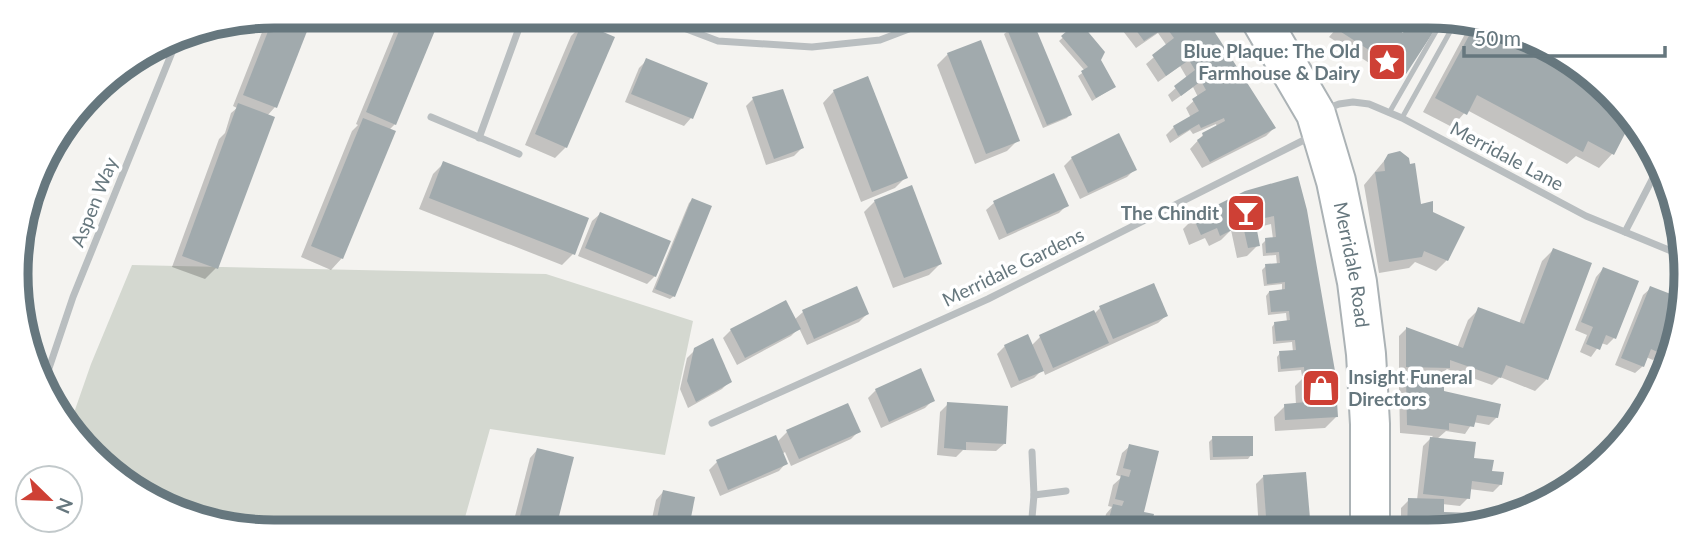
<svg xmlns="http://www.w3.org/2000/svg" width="1702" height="548" font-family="Lato,sans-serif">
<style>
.green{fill:#d4d8d0}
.shadow{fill:#0003}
.building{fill:#a1aaad}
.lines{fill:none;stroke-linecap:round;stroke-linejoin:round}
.secondary-casing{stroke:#abb2b5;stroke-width:42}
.lane{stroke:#b9bec0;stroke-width:5}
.street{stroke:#b9bec0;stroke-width:7}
.secondary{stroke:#fff;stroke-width:38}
.labels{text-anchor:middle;stroke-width:7;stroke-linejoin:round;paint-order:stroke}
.poi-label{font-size:19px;font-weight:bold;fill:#66777e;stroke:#fff;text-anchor:end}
.street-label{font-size:19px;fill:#66777e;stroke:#fff}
.rim{fill:none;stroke:#66777e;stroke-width:9}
</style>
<rect width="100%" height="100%" fill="#f4f3f0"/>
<!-- green -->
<path class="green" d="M132,265l414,9 147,47 -28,134 -175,-26 -28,99 -239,-1 -92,-38 -62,-62 22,-63z"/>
<!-- shadow -->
<g class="shadow">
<path d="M274,16h37l-36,91 -8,9 -51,152 -11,11 -33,-12 47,-128 6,-6 6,-20 6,-5 -4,-2 35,-89z"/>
<path d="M400,17h68l-12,13 -19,-8 -42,102 -6,6 -47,128 -11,12 -30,-13 51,-126 6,-6 -2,-1z"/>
<path d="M846,18h49l-5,6z"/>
<path d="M1136,19l69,1 69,108 -8,8 -64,32 -12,-19 13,-14 14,-8 -1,-3 -23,10 -3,-4 -20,13 -4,-8 8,-8 17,-9 -5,-10 12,-11 -5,-10 -21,15 -4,-7 19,-17 -7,-12 -22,16 -12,-18 21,-18 -9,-13 -22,15 -13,-17z"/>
<path d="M1330,20h50l22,14 10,-13h8l13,8 -29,44 -7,8 -68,-44 7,-8z"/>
<path d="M1472,21h7l93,39 59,59 -19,35 -13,14 -23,-12 -9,8 -100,-54 -15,17 -29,-15z"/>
<path d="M1079,23l35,64 -22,14 -14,-25 7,-5 -26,-30z"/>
<path d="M582,25l-16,122 -11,11 -30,-13 46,-109z"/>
<path d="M1008,31l62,83 -3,4 -24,10 -39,-94z"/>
<path d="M948,54l70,86 -11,11 -32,13 -38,-99z"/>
<path d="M647,60l44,58 -7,8 -59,-24 14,-34z"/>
<path d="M834,91l72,86 -11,11 -34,14 -38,-99z"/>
<path d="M753,99l49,49 -8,8 -28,9 -20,-59z"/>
<path d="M1389,155l20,12 10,39 13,7 15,47 -11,11 -21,-9 -6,6 -30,5 -15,-88z"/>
<path d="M1072,158l63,11 -8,8 -47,22 -16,-33z"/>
<path d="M444,163l129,91 -11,11 -143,-56 14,-35z"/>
<path d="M1053,176l14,29 -8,8 -60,27 -13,-30 8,-7z"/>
<path d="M1297,179l39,238 -11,11 -50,3 -1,-14 11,-11 11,-1 -1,-19 10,-10h-3l-1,-6 -23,2 -1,-15 3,-4 13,-1 -1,-10 -19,2 -1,-17 3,-4 12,-1 -1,-9 -18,2 -2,-19 3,-4 13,-1v-7l-18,2 -2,-16 4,-4 11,-1 -1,-10 -13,1 -1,-12 4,-4 7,-1 -2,-15 -16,4 3,17 -11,11 -10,2 -6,-28 -10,10 -12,6 -4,-8 -16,7 -6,-16 11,-11z"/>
<path d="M692,200l-18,96 -4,3 -18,-7 37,-89z"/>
<path d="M875,201l65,63 -11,11 -36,13 -29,-76z"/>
<path d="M600,214l55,62 -8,8 -69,-28 14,-35z"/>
<path d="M1553,250l37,14 -44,116 -11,11 -35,-14 -8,8 -45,-16 -7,6 -41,-1v-38l7,-7 51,19 11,-28 11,-11 40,15 23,-63z"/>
<path d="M1603,269l11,69 -7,7 -6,-2 -10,14 -11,-5 7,-17 -12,-5 21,-53z"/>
<path d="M1651,288l30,12 -6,18 6,-7v14l-21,56 -6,-2 12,-32 -13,13 -7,-3 -3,9 -8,7 -20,-8 28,-70z"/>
<path d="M785,302l9,18 9,-8 64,2 -8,8 -52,23 -8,-17 -8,8 -54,29 -14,-27 8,-8z"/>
<path d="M1100,308l66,8 -8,7 -113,52 -2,-6 -9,9 -23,10 -14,-34 8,-8h26l9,-9 54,-23z"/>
<path d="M695,350l35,31 -8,8 -34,19 -8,-19 7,-31z"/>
<path d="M1407,378l90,39 -8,8 -16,-3 -8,12 -19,-3 -9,8 35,20 18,14 11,11 -8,8 -24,-3 -1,9 -8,8 -18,-2v10l29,13 -9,3h-61v-22l8,-8h8l6,-54 10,-10 -33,-3 -1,-47z"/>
<path d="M876,390l57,10 -8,8 -44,20 -13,-30z"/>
<path d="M948,404l56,40 -8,7 -33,-1 -7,7 -19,-2 3,-43z"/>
<path d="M859,431l-8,8 -60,27 -6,-14 -3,2 4,9 -7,8 -59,25 -11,-26 8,-8 60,-20 10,-10z"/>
<path d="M1213,438l38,17 -3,4 -38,1 -1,-18z"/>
<path d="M1130,446l11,67 11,3 -4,13h-46l4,-15 6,-7 -4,-1 5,-21 9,-8 -6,-2 6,-22z"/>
<path d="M537,450l18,78h-43l18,-70z"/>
<path d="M1263,477l46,53h-50l-3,-46z"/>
<path d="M663,492l30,6 -6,30h-37l6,-28z"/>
</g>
<!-- building -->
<g class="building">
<path d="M274,16h39l-36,92 -34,-13z"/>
<path d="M405,16h36l-45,109 -30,-13z"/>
<path d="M1032,19l40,96 -25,10 -40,-96z"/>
<path d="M1133,19l74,1 69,108 -66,34 -13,-22 6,-4 -1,-3 23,-12 -1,-3 -23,10 -2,-4 -21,12 -5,-10 26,-15 -7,-12 14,-9 -5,-9 -20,15 -7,-10 21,-16 -6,-10 -23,16 -14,-21 22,-17 -8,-11 -22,14 -14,-19z"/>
<path d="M1346,20h38l19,13 8,-12h13l12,7 -30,46 -71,-46z"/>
<path d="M1079,21l26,31 -4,8 15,27 -20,11 -15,-27 7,-4 -27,-31z"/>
<path d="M1477,21l95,39 60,60 -18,35 -26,-14 -5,11 -106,-57 -10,20 -32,-17z"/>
<path d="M582,23l33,14 -48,111 -32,-14z"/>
<path d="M981,40l39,101 -34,13 -39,-101z"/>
<path d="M646,58l62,25 -15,36 -62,-25z"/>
<path d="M868,76l40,102 -36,14 -39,-102z"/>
<path d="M783,89l21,59 -30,11 -22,-62z"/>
<path d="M238,103l37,14 -57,152 -36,-13z"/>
<path d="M363,118l33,13 -53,128 -32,-13z"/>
<path d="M1119,133l18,37 -49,23 -17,-36z"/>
<path d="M1400,151l9,7 1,6 5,-1 6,41 12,-3v11l32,15 -17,34 -24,-10 -2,6 -33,5 -14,-90 10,-1 -1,-10 4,-7z"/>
<path d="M443,161l146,57 -14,37 -146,-57z"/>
<path d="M1054,173l15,33 -62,28 -14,-33z"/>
<path d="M1298,176l9,34 28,161 3,46 -53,3 -1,-16 23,-2 -3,-35 -23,2 -2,-18 17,-1 -1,-10 -19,1 -2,-19 16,-2 -1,-9 -18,1 -2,-21 16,-2v-7l-18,2 -2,-20 15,-1 -1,-11 -13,1 -1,-15 11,-1 -2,-21 -19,4 5,26 -12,2 -7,-31 -11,4 4,8 -14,7 -3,-8 -16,7 -8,-18 52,-26z"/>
<path d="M912,185l30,79 -38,14 -30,-78z"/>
<path d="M692,198l20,8 -37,91 -20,-8z"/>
<path d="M600,212l71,29 -15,36 -71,-29z"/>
<path d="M1553,248l39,15 -44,117 -42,-15 -5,13 -51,-18v8l-44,-1v-40l57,21 15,-41 46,17z"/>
<path d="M1603,267l36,14 -23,58 -10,-4 -6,15 -14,-6 7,-17 -12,-5z"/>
<path d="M1154,283l14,33 -55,23 -14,-33z"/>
<path d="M857,286l12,28 -55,25 -12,-29z"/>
<path d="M1650,286l31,12v9l-19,47 -11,-5 -7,18 -23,-9z"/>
<path d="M786,300l15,29 -56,29 -15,-29z"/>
<path d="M1094,310l15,33 -56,25 -14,-33z"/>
<path d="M1028,334l16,37 -25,10 -15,-36z"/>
<path d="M713,338l19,44 -36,20 -9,-21 7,-33z"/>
<path d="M921,368l14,33 -46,21 -14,-33z"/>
<path d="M1406,376l38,3v12l57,13 -3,14 -21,-3 -3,12 -25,-4v7l-42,-5z"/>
<path d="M947,402l61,4 -2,38 -40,-2v8l-22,-2z"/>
<path d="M848,403l13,29 -62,27 -13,-29z"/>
<path d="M776,435l12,29 -60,26 -12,-30z"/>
<path d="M1212,436h41v20l-40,1z"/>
<path d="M1430,437l46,5 -2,16 20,2 -2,11 12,1 -2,13 -30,-4 -2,18 -47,-5z"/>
<path d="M1129,444l30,7 -15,61 10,2 -4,15h-44l7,-25 9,2 2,-5 -9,-2 6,-24 8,2 2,-7 -8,-2z"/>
<path d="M537,448l37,9 -18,71h-39z"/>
<path d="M1306,472l5,58h-44l-4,-55z"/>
<path d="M663,490l32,7 -6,31h-34z"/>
<path d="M1408,498l36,1v13l29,1 -1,14 -10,3h-55z"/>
</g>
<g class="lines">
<!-- secondary casing -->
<g class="secondary-casing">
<g id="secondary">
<path id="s1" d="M1261,20l55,94 20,67 21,101 9,72 4,70v106"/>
</g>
</g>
<!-- lane -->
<g class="lane">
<path d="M1389,113l53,-92"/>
<path d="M1402,118l54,-97"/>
</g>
<!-- street -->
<g class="street">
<path d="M655,17l63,24 94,6 68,-7 55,-21"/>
<path d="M1326,109l13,-5 14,-2 16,2 33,14 184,98 95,39"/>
<path d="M431,117l88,37"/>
<path d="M479,138l44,-121"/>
<path d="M1625,232l33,-64"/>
<path d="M44,383l29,-86 106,-262"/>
<path d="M712,423l276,-124 322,-162"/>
<path d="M1034,495l32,-4"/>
<path d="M1031,529l3,-34 -2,-43"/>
</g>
<!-- secondary -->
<use href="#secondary" class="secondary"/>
</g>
<!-- icons -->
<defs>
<g id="sight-square" transform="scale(2.0125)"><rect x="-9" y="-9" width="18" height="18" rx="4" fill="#ce4035" stroke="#fff"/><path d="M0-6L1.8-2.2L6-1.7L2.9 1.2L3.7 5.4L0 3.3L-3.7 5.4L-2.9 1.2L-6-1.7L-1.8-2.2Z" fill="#fff"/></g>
<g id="bar-square" transform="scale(2.0125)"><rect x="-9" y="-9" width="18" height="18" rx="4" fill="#ce4035" stroke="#fff"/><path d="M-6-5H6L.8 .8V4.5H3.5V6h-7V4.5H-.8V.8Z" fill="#fff"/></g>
<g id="shop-square" transform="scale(2.0125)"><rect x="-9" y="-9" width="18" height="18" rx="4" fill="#ce4035" stroke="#fff"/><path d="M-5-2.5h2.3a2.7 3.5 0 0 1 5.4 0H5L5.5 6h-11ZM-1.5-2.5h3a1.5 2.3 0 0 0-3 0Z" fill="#fff"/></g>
</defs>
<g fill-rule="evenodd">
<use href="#sight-square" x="1387" y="62"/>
<use href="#bar-square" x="1246" y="213"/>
<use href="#shop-square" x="1321" y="388"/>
</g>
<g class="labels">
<!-- poi labels -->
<g class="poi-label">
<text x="1360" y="58">Blue Plaque: The Old<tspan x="1360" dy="22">Farmhouse &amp; Dairy</tspan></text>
<text x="1219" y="220">The Chindit</text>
<text x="1348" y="384" text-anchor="start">Insight Funeral<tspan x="1348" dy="22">Directors</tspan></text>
</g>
<!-- street labels -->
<g class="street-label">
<text transform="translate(1507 156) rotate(28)" y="7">Merridale Lane</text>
<text transform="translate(94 202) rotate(-68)" y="7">Aspen Way</text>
<text dy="7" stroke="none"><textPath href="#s1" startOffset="264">Merridale Road</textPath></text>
<text transform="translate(1013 267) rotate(-26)" y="7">Merridale Gardens</text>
</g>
</g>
<!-- crop -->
<path d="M0 0H1702V548H0ZM274 28H1428A246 246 0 0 1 1674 274V274A246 246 0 0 1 1428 520H274A246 246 0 0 1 28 274V274A246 246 0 0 1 274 28Z" fill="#fff" fill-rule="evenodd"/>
<path class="rim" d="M274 28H1428A246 246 0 0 1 1674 274V274A246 246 0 0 1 1428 520H274A246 246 0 0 1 28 274V274A246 246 0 0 1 274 28Z"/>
<!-- north arrow -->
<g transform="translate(49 499) rotate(113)"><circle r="33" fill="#ffffff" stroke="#c2c9cb" stroke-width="2"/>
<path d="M0-5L12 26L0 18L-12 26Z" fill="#ce4035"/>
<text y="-10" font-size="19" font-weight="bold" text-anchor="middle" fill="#66777e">N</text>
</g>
<!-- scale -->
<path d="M1464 46v10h201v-10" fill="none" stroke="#66777e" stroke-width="3.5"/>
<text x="1474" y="46" font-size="21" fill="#66777e" stroke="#ffffff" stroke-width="5" paint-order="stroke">50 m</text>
</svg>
